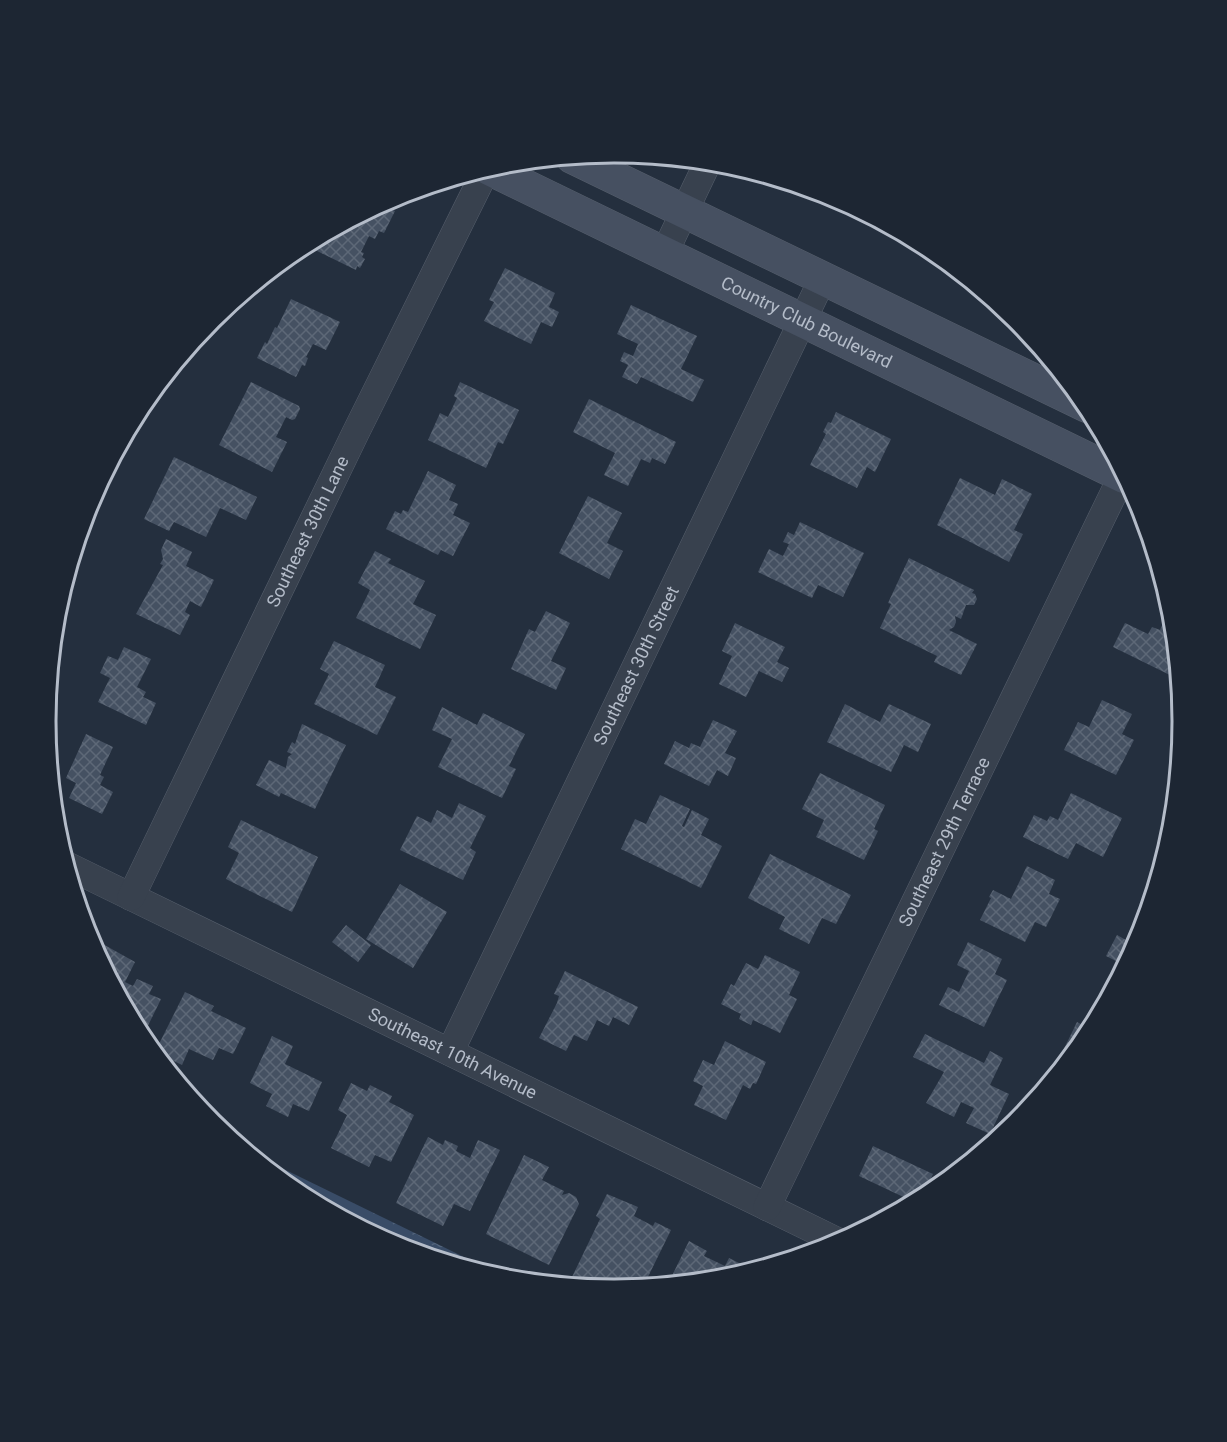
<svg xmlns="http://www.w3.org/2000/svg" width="1227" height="1442" font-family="Roboto,sans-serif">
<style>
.water{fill:url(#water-ripples)}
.building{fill:url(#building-cross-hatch)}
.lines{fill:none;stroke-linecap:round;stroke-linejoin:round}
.street-casing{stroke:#565f6c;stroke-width:28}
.secondary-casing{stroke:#565f6c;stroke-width:34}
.street{stroke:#38414e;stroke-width:27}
.secondary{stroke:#465061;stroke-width:33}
.labels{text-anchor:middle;stroke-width:4.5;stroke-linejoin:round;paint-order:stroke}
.street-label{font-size:18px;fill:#b4bcc9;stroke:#1d2633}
.rim{fill:none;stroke:#b4bcc9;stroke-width:3}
</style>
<defs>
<pattern id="water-ripples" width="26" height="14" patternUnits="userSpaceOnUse" patternTransform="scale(1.5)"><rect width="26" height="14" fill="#394c67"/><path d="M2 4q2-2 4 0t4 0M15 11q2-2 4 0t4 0" fill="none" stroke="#53647b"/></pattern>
<pattern id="building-cross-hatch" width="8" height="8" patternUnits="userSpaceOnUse" patternTransform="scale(1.5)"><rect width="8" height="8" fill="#455162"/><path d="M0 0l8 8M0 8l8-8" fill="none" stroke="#5d6877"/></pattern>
</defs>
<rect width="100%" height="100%" fill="#242f3e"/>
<!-- water -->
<path class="water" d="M245,1150l264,129 -113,-33 -99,-53z"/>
<!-- building -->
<g class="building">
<path d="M844,202l29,16 -2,4 -30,-15z"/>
<path d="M381,204l14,7 -11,22 -5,-2 -4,8 -6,-3 -8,16 3,1 -2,4 3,2 -5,9 -3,-2 -1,4 -41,-20 7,-15z"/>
<path d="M505,268l50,25 -6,14 10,5 -7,15 -11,-5 -10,22 -47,-23 10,-19 -5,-2z"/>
<path d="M291,299l49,23 -14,28 -13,-6 -7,13 2,1 -3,8 -3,-1 -6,12 -39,-19 8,-16 2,2 8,-17 2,1z"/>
<path d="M631,305l66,31 -16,33 23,11 -11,22 -52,-25 -4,7 -15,-7 6,-12 -8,-4 4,-9 9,4 5,-12 -21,-10z"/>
<path d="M251,382l48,24 1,3 -5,10 -3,1 -6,-3 -10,20 11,5 -15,30 -53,-27z"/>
<path d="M460,382l59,28 -16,34 -5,-2 -12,26 -58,-28 12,-27 8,4 9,-19 -3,-2z"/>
<path d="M589,399l87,43 -11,22 -13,-6 -2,5 -9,-4 -13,27 -24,-11 11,-22 -42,-21z"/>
<path d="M836,412l55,27 -16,33 -8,-5 -10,21 -47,-23 16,-31 -3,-2 5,-10 3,1z"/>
<path d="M174,457l83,40 -11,23 -26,-12 -14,29 -32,-15 -5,9 -25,-12z"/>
<path d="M428,471l28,14 -7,15 9,4 -5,11 17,8 -17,33 -12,-6 -3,5 -52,-26 9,-18 6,3 2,-4 5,2z"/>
<path d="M960,478l35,17 7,-16 30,15 -18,36 9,4 -14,28 -72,-37z"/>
<path d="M588,496l34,17 -15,30 16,8 -14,28 -50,-26z"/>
<path d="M800,522l64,31 -21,44 -25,-12 -6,13 -54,-26 11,-23 14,7 6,-12 -6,-2 5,-10 6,3z"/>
<path d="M166,539l26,13 -6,14 28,14 -13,27 -11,-6 -5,11 5,3 -10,20 -44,-21 27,-49 -3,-1 3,-5 -2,-9z"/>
<path d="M375,551l16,8 -3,4 37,18 -12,23 23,11 -16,34 -64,-31 14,-28 -12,-7z"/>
<path d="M909,558l65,32 -2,3 3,1 2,5 -3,6h-8l-5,14 -6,-3 1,6 -2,5 -5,3 28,14 -16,31 -27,-13 3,-6 -57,-28 11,-24 -3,-1z"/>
<path d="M1169,605l8,69 -1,4 -63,-31 12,-24 23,11 4,-7 8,3 7,-15 -2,-1z"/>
<path d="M546,611l24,12 -19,38 15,7 -10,22 -45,-21 18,-40 6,3z"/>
<path d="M735,623l50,24 -8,15 12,6 -7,14 -23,-11 -13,26 -27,-13 13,-28 -10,-5z"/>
<path d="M334,641l51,24 -10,22 21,10 -19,38 -63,-31 15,-30 -9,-5z"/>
<path d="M124,647l27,12 -14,28 9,5 -3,5 13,6 -10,22 -48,-23 12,-24 -10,-5 8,-17 10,4z"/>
<path d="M1102,700l30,14 -10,20 12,6 -18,35 -52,-25 14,-28 11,5z"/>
<path d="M845,704l35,18 9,-18 42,20 -13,28 -14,-7 -13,27 -64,-30z"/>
<path d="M442,707l35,18 6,-12 42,21 -16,32 7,3 -14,29 -64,-31 14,-28 -20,-9z"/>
<path d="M713,720l24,11 -12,22 11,5 -8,18 -11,-6 -8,16 -45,-22 11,-23 14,7 2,-5 9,4z"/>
<path d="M302,724l44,21 -31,64 -34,-16 -2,4 -23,-12 13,-25 17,8 2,-11 4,-3 -5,-2 5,-10 3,2z"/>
<path d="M86,734l27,13 -13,28 4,2 -4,8 13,7 -11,22 -33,-16 7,-15 -10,-5z"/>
<path d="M820,773l65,32 -11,24 4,2 -14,29 -48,-23 8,-17 -22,-11z"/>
<path d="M1071,793l51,25 -19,39 -27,-14 -8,16 -45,-22 11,-22 13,6 3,-5 8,4z"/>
<path d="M660,795l30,14 -8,17 2,1 8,-17 17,9 -8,16 21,11 -21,42 -80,-39 14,-30 11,5z"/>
<path d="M459,803l27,13 -16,32 6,4 -13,28 -63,-30 17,-34 14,7 6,-13 15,8z"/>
<path d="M241,820l77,37 -26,55 -66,-33 13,-26 -11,-6z"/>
<path d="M770,854l81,41 -15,29 -14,-6 -13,26 -30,-15 6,-12 -37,-19z"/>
<path d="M1027,866l28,14 -6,14 11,5 -14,28 -11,-5 -10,20 -45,-22 11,-22 -2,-1 4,-7 18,9z"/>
<path d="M400,884l47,28 -34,56 -47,-29z"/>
<path d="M346,925l25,20 -13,17 -26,-20z"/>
<path d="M1117,935l18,10 -11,20 -18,-9z"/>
<path d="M968,942l34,17 -7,15 12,6 -23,47 -45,-22 9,-18 11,5 10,-21 -12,-6z"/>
<path d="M101,943l34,19 -10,20 8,4 4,-7 16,7 -4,8 12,5 -19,39 -46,-85z"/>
<path d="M765,955l35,17 -11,23 8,4 -17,34 -27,-13 -2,5 -12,-6 2,-5 -20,-10 10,-20 3,2 12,-23 12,6z"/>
<path d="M565,971l73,36 -9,18 -16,-8 -4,9 -12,-6 -10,21 -13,-6 -8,16 -27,-13 18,-35 2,-7 -5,-2z"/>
<path d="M185,992l29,14 -3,5 35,17 -13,26 -14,-6 -6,12 -24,-11 -7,16 -27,-13z"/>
<path d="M1077,1022l13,7 -25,33 -6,-3z"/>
<path d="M925,1034l59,29 6,-12 13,7 -13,27 19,9 -19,40 -24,-11 8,-15 -13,-6 -7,15 -28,-14 18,-31 -31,-15z"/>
<path d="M272,1036l21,10 -8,18 37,18 -13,29 -16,-7 -5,13 -22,-11 6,-12 -22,-11z"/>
<path d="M725,1041l41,21 -10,22 -3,-1 -3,6 -7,-4 -17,35 -32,-15 9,-19 -10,-5 10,-21 11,5z"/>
<path d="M351,1083l16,8 3,-6 22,11 -3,6 25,13 -23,47 -16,-7 -6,12 -38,-19 16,-33 -9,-5z"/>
<path d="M428,1137l15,8 2,-5 13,6 -2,5 14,7 8,-18 22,10 -30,61 -16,-7 -11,22 -47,-23z"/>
<path d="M873,1146l60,28 -11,24 -8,4 -55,-26z"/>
<path d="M524,1155l25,12 -7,13 22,11 -2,4 7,-2 7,4 3,7 -30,61 -63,-31z"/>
<path d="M607,1194l31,13 -4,9 19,10 2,-4 16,8 -28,57 -30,2 -20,-2 -21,-10 28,-58 -4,-3z"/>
<path d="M689,1241l18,10 -3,5 21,10 4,-8 24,12 -29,9 -56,5z"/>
</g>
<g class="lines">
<!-- street casing -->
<g class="street-casing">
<g id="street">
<path d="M665,252l43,-90"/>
<path id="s1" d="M66,865l773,377"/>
<path id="s2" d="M131,897l224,-463 132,-266"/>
<path id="s3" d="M450,1052l373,-774"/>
<path id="s4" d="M767,1207l355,-731"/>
</g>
</g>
<!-- secondary casing -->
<g class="secondary-casing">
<g id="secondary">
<path d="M572,157l515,249"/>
<path id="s5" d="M488,168l637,309"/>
</g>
</g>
<!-- street -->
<use href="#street" class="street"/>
<!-- secondary -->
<use href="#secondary" class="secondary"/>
</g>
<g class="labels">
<!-- street labels -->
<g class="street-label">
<text dy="6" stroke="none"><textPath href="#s5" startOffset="354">Country Club Boulevard</textPath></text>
<text dy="6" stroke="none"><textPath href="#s2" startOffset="406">Southeast 30th Lane</textPath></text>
<text dy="6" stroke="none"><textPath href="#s3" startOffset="429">Southeast 30th Street</textPath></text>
<text dy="6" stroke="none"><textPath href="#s4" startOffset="406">Southeast 29th Terrace</textPath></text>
<text dy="6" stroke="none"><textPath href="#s1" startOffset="430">Southeast 10th Avenue</textPath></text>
</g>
</g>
<!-- crop -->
<path d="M0 0H1227V1442H0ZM56 721a558 558 0 1 1 1116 0a558 558 0 1 1-1116 0Z" fill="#1d2633" fill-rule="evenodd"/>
<path class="rim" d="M56 721a558 558 0 1 1 1116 0a558 558 0 1 1-1116 0Z"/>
</svg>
